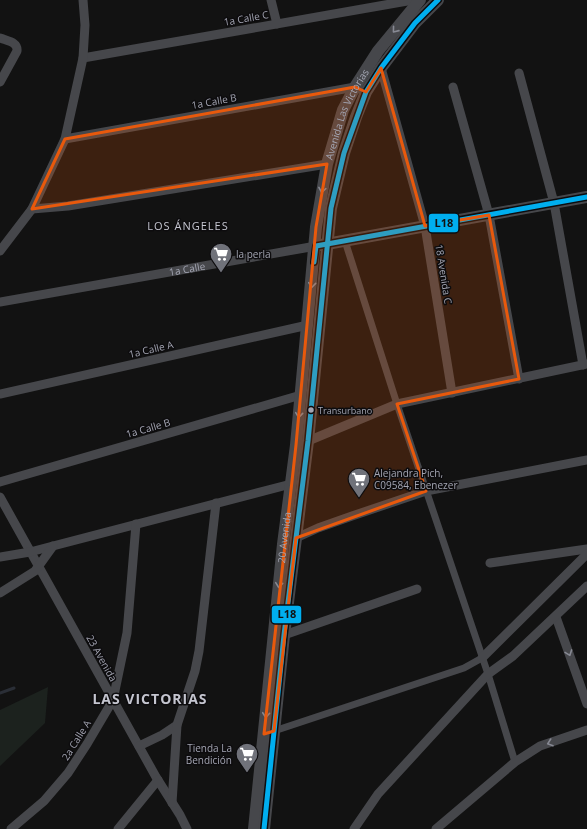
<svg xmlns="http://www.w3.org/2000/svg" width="587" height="829" font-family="'Open Sans',sans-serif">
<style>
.green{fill:#1c221e}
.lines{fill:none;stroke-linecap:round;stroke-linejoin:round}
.stream{stroke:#2a2e36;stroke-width:3}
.pedestrian{stroke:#46474b;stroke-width:7}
.minor{stroke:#46474b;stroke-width:9}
.tertiary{stroke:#46474b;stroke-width:12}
.bus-1-casing{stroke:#0d0c0e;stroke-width:8}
.bus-1{stroke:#00aeef;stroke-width:5}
.oneway{stroke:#878993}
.marked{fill:#e8590c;fill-opacity:0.2;stroke:#e8590c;stroke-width:3;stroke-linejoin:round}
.bus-dot{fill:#a3a5b2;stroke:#0d0c0e;stroke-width:1.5}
.labels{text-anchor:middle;stroke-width:3;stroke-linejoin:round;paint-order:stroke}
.bus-label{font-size:9px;fill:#a3a5b2;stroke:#0d0c0e;text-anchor:start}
.street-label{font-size:10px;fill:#a3a5b2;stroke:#0d0c0e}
.poi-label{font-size:10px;fill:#a3a5b2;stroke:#0d0c0e;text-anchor:start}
.neighbourhood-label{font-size:11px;letter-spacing:1px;fill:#c4c5cf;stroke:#0d0c0e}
.district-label{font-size:14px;font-weight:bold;letter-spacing:1px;fill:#c4c5cf;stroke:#0d0c0e}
.line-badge{stroke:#0d0c0e;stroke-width:1.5}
.pale-badge-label{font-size:11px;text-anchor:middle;font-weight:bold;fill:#111}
</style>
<rect width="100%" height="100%" fill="#121212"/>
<!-- green -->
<path class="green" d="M48,687l-3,36 -45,43v-56z"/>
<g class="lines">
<!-- stream -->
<path class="stream" d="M0,693l14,-5"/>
<!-- pedestrian -->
<g class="pedestrian">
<path d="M345,241l52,163 91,270 27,88"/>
<path d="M274,731l190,-63 18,-10"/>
</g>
<!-- minor -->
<g class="minor">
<path d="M271,0l6,24"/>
<path d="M0,38c8,3 18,4 17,13l-17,31"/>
<path d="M83,58l330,-58"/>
<path d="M381,68l44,158 27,167"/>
<path d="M519,73l35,130 29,162"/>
<path d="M453,87l36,128 30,164"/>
<path d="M65,139l290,-52 4,2"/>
<path d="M32,209l36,-3 259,-42"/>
<path d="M0,251l32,-42 33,-70 18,-81 2,-33 -2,-25"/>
<path id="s1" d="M0,302l316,-56"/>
<path d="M0,394l308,-69"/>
<path d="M308,441l89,-37 190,-40"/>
<path d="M0,482l301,-87"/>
<path d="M0,497l156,280 24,38 7,14"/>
<path d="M296,538l22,-10 34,-12 74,-25 161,-31"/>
<path d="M0,557l30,-5 261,-68"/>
<path d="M490,563l97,-14"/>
<path d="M0,593l35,-22 18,-25"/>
<path d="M556,617l31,87"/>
<path d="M284,635l133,-46"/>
<path d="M482,658l105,-104"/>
<path d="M139,746l23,-11 15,-10"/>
<path d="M172,803l5,-78 18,-54 4,-20 17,-148"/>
<path d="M11,829l33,-28 24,-28 19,-29 26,-44 14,-67 9,-109"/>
<path d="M118,829l40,-49"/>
<path d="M354,829l24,-35 110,-120 25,-18 74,-70"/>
<path d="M436,829l79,-67 25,-16 47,-16"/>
</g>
<!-- tertiary -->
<g class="tertiary">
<path d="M321,245l266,-48"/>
<path id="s2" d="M254,829l29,-285 13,-99 20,-218 11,-63 16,-54 12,-23 23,-36 42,-51"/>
<path d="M264,829l20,-194 24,-194 23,-233 13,-55 12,-36 10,-25 15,-24 34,-45 23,-23"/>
</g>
<!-- bus-1 casing -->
<g class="bus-1-casing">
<g id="bus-1">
<path d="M314,262l2,-16 271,-49"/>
<path d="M264,829l20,-194 24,-194 23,-233 13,-55 22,-61 15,-24 34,-45 23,-23"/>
</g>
</g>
<!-- bus-1 -->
<use href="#bus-1" class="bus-1"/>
</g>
<!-- one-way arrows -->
<defs><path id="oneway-chevron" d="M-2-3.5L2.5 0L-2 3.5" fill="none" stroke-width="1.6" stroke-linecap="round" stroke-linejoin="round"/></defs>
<g class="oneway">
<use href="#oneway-chevron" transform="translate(395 30) rotate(129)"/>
<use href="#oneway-chevron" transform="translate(322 190) rotate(100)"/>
<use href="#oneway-chevron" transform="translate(312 285) rotate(96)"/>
<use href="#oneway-chevron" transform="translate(299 415) rotate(96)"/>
<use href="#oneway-chevron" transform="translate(279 585) rotate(96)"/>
<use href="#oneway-chevron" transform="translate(569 653) rotate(70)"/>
<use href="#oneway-chevron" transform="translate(266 715) rotate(95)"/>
<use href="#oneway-chevron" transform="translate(550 743) rotate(161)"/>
</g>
<!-- marked area -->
<path class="marked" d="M381,68l44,158 64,-11 30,164 -122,25 29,87 -130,47 -22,193 -10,3 32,-289 20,-218 11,-63 -295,45 33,-70 290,-52 11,5z"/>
<!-- icons -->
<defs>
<g id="supermarket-pin" transform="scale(1.15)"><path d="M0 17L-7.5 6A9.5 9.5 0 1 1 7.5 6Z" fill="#70727a" stroke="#0d0c0e"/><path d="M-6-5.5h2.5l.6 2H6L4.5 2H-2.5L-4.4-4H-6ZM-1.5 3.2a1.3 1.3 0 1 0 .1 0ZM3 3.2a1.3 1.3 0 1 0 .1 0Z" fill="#fff"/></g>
</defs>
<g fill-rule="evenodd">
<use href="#supermarket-pin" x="221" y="254"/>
<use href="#supermarket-pin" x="359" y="479"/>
<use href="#supermarket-pin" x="247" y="754"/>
</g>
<!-- markers -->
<circle class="bus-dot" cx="311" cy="410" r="3.5"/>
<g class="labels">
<!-- bus labels -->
<g class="bus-label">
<text x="318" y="414">Transurbano</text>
</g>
<!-- street labels -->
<g class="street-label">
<text transform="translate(246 18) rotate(-10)" y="4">1a Calle C</text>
<text transform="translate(214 101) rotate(-10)" y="4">1a Calle B</text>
<text dy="4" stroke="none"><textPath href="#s2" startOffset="723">Avenida Las Victorias</textPath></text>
<text dy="4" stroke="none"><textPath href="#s1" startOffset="190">1a Calle</textPath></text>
<text transform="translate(444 274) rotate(81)" y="4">18 Avenida C</text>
<text transform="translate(151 349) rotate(-13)" y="4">1a Calle A</text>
<text transform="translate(148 428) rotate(-16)" y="4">1a Calle B</text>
<text dy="4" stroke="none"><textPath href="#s2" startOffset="293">20 Avenida</textPath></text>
<text transform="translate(102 658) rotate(61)" y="4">23 Avenida</text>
<text transform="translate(76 740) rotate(-58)" y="4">2a Calle A</text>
</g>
<!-- poi labels -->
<g class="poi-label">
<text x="236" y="258">la perla</text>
<text x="374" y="477">Alejandra Pich,<tspan x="374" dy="12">C09584, Ebenezer</tspan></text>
<text x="232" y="752" text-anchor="end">Tienda La<tspan x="232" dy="12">Bendición</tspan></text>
</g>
<!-- neighbourhood labels -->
<g class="neighbourhood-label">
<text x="188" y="230">LOS ÁNGELES</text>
</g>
<!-- district labels -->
<g class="district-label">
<text x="150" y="704">LAS VICTORIAS</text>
</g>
</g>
<g class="line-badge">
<rect x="428" y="213" width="31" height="20" rx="4" fill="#00aeef"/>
<rect x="271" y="605" width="31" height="19" rx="4" fill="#00aeef"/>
</g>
<g class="pale-badge-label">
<text x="444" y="227">L18</text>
<text x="287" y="618">L18</text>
</g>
</svg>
